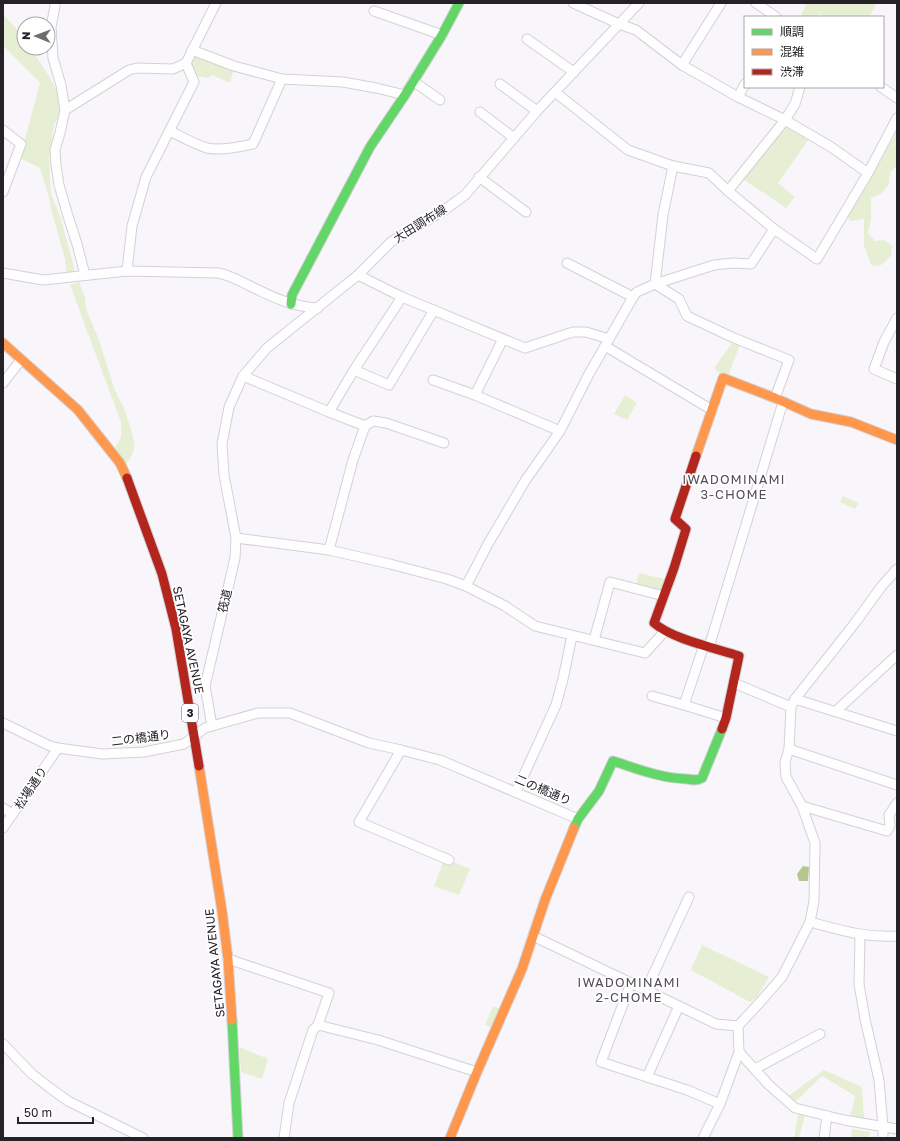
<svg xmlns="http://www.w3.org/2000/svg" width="900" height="1141" font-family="'Golos Text','Noto Sans JP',sans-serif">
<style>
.green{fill:#e6eed4}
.water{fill:#b6c690}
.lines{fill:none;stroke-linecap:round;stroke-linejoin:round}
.street-casing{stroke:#d4d1d6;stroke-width:11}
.fast-casing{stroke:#d4d1d6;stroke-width:11}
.slow-casing{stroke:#d4d1d6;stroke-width:11}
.jam-casing{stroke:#d4d1d6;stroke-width:11}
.street{stroke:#fefefe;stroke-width:9}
.fast{stroke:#63d668;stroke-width:9}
.slow{stroke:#ff974d;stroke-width:9}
.jam{stroke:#b3261e;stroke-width:9}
.labels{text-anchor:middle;stroke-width:3.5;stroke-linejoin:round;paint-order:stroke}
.shield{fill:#fff;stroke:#666467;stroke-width:1}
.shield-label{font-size:11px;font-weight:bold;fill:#252126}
.street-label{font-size:12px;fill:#252126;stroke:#fff}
.neighbourhood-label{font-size:13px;letter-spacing:1px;fill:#574f5a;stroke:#fff}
</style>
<rect width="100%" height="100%" fill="#f9f6fb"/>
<!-- green -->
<g class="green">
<path d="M805,3h72l-8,14h-43l-6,-3 -1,3h-18v-2l5,-10z"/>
<path d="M3,14l15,17 6,8v9h6c13,18 25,37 34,57l-10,20 -5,33 1,19 1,17 10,25 15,56 -9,1 -2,-17 -14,-50 -2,-12 -9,-29 -20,-10 20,-75 -37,-38z"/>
<path d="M196,54l38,14 -4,15 -18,-8 -4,3 -17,-3 -4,-9z"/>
<path d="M785,124l24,15 -31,44 17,14 -9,11 -43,-29z"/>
<path d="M897,131v35l-7,6 -1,12 -7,9 -11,5v21l-3,14 7,8 9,-1 8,6 -1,10 -10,9 -9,1 -8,-20v-27l-14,2 -2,-4 23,-39z"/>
<path d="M79,282l6,15 1,12 13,31 15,48 12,25 5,17 4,15 -3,10 -6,9 -11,-17c8,-9 6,-14 6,-25l-51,-137z"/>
<path d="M733,342l7,3 -12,31 -7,-1 -7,-7z"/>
<path d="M625,395l12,8 -10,17 -13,-6z"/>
<path d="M843,496l16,7 -4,6 -15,-7z"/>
<path d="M639,573l25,6 -4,13 -24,-7z"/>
<path d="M445,858l25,11 -11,26 -25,-9z"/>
<path d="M702,945l67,32 -12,20 -7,5 -59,-32z"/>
<path d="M493,1006l8,3 -8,19 -8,-3z"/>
<path d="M239,1047l29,12 -6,20 -21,-7z"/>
<path d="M824,1070l38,17 2,32 -14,-1 5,-22 -33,-20 -28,27 -7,-6z"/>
<path d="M798,1114l7,1 -6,23h-5z"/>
<path d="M852,1129l18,3 -1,6h-18z"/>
</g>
<!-- water -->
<path class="water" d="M803,866l6,1 -1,14h-9l-2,-7z"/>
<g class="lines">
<!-- street casing -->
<g class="street-casing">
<g id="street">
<path d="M55,3v3l-4,21 2,31 8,27 4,25 -5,23 -5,17 1,15 3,20 9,31 9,28 8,31"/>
<path d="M573,3l46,21 17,6 46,35 56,32 47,23 46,27 37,26"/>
<path d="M756,3l20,14"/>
<path d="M374,11l68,24"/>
<path d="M527,39l41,29 6,4"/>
<path d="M192,50l42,16 48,13 61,3 33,6 29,7"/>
<path d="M682,65l39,-62"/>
<path d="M413,81l27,19"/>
<path d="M500,84l37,27"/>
<path d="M881,87l16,11"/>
<path d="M555,92l73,58 45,16 36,7 19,18 46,38 43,30 51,-86 29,-55"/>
<path d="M738,97l7,-13"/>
<path d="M65,110l64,-40 8,-2 36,1 13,-6 30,-60"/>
<path d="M480,112l34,26"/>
<path d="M3,130l18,14 -18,48"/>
<path d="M170,131c12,6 24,13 37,17 14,3 32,-1 46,-4l29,-65"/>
<path d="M673,166l-10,49 -8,69 24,15 8,17 47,22 55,22 -14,38"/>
<path d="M479,177l47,35"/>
<path d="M728,191l57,-71 10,-16 5,-17"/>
<path d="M567,263l66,34"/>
<path d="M127,271l5,-45 14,-49 48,-95 -8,-19"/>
<path d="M3,273l40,7 84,-9 91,2c12,2 22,8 32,13 22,11 43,21 68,22"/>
<path d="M358,275l44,22 123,51 48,-16h13l23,7"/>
<path d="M897,318l-13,24 -10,27 23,10"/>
<path d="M605,346l107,64"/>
<path d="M354,370l35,15 45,-75"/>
<path d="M243,376l86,36 36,14"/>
<path d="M433,380l42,15 85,36"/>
<path d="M3,383l18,-23"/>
<path d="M475,395l28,-56"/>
<path d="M329,412l25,-42 48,-73"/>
<path d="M236,538l93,12 61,14 57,15 19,7 39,20 30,20 110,27 20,-22"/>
<path d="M329,550l24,-90 12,-34 8,-5 13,2 58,20"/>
<path d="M466,586l22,-42 37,-63 35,-50 29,-57 44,-77 4,-5 18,-8 59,-19 19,-2 18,1 23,-35"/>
<path d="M594,640l16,-58 54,14"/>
<path d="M709,647l74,-245"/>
<path d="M652,696l32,9 42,13"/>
<path d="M795,699l102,32"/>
<path d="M684,705l20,-60"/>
<path d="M791,707l4,-8 60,-76 26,-36 16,-18"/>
<path d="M836,711l61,-56"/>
<path d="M3,723l47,23 8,2 44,6 42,-2 40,-8 21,-16 53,-15h32l79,30 32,7 39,10 138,59"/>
<path d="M212,726l-7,-40 30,-128 1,-20 -12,-63 -2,-31 7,-37 14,-31 24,-28 91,-73 33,-33 52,-31 22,-16 72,-84 102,-108"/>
<path d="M789,749l108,36"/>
<path d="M401,750l-42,72 90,38"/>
<path d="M516,792l40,-87 7,-26 9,-43"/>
<path d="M802,806l85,25 3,-5 -1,-11 8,-12"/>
<path d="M3,808l10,6"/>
<path d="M3,828l55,-80"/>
<path d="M810,922c30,8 55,16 87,14"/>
<path d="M860,935l-1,49 6,35 14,61 4,47v11"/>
<path d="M533,936l146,70 -32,71"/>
<path d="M228,959l101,34 -11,32 -5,5 -24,73 -5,35"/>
<path d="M631,983l-30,79 86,28 33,14"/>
<path d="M646,990l43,-93"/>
<path d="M679,1006l37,18 22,2"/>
<path d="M318,1025l60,15 99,32"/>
<path d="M3,1044l29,30 18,14 18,13 75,37"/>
<path d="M739,1052l30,33 26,23 49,12 53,9"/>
<path d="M755,1069l65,-35"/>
<path d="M703,1138l17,-34 19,-52 -1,-26 24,-26 20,-23 28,-55 4,-21 1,-58 -13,-37 -16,-29 -1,-15 4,-13 2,-42 -57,-24"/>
<path d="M824,1138l3,-22"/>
</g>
</g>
<!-- fast casing -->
<g class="fast-casing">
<g id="fast">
<path d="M291,304l1,-9 78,-148 35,-52 37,-60 17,-32"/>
<path d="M574,828l4,-9 21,-28 14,-30c25,8 47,17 74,18 5,1 10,2 15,-1l20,-49"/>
<path d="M232,1020l6,118"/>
</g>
</g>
<!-- slow casing -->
<g class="slow-casing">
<g id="slow">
<path d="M3,343l75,67 42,53 7,15"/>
<path d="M696,456l27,-78 52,20 36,16 40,8 46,18"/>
<path d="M199,766l23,145 6,48 4,61"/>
<path d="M450,1138l27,-66 45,-103 23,-69 29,-72"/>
</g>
</g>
<!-- jam casing -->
<g class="jam-casing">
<g id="jam">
<path d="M696,456l-21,63 11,10 -12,39 -20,55c18,16 61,25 85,33l-13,62 -4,11"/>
<path d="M127,478l35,96 14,55 23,137"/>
</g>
</g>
<!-- street -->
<use href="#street" class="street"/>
<!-- fast -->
<use href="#fast" class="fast"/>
<!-- slow -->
<use href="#slow" class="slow"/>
<!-- jam -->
<use href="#jam" class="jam"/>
</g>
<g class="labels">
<!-- shield labels -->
<rect class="shield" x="182" y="704" width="16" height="18" rx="3"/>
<g class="shield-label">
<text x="190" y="717">3</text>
</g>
<!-- street labels -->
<g class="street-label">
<text transform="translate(420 224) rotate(-32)" y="4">大田調布線</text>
<text transform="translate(225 601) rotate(-77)" y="4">筏道</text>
<text transform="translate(188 640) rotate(78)" y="4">SETAGAYA AVENUE</text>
<text transform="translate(141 738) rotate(-7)" y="4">二の橋通り</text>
<text transform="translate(31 788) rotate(-56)" y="4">松場通り</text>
<text transform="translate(543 790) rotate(23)" y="4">二の橋通り</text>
<text transform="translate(215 963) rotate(-96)" y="4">SETAGAYA AVENUE</text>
</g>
<!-- neighbourhood labels -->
<g class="neighbourhood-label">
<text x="734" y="484">IWADOMINAMI<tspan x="734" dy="15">3-CHOME</tspan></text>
<text x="629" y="987">IWADOMINAMI<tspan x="629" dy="15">2-CHOME</tspan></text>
</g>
</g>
<!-- border -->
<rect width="900" height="1141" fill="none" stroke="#252126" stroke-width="8"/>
<!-- legend -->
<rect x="744" y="16" width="140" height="72" fill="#ffffff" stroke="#a8a6a8"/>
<rect x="752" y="29" width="20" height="6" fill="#63d668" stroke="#a8a6a8"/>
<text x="780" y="36" font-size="12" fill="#252126">順調</text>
<rect x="752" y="49" width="20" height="6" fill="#ff974d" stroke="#a8a6a8"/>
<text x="780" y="56" font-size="12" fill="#252126">混雑</text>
<rect x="752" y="69" width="20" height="6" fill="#b3261e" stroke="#a8a6a8"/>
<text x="780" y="76" font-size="12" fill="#252126">渋滞</text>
<!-- north arrow -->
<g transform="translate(36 36) rotate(271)"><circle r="19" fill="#ffffff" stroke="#a8a6a8"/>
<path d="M0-3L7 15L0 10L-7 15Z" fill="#6f6c71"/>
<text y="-6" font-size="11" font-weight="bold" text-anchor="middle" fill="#252126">N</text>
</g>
<!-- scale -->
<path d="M18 1117v6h75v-6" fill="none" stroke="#252126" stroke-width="2"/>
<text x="24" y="1117" font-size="12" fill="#252126" stroke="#ffffff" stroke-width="3" paint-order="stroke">50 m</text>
</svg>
